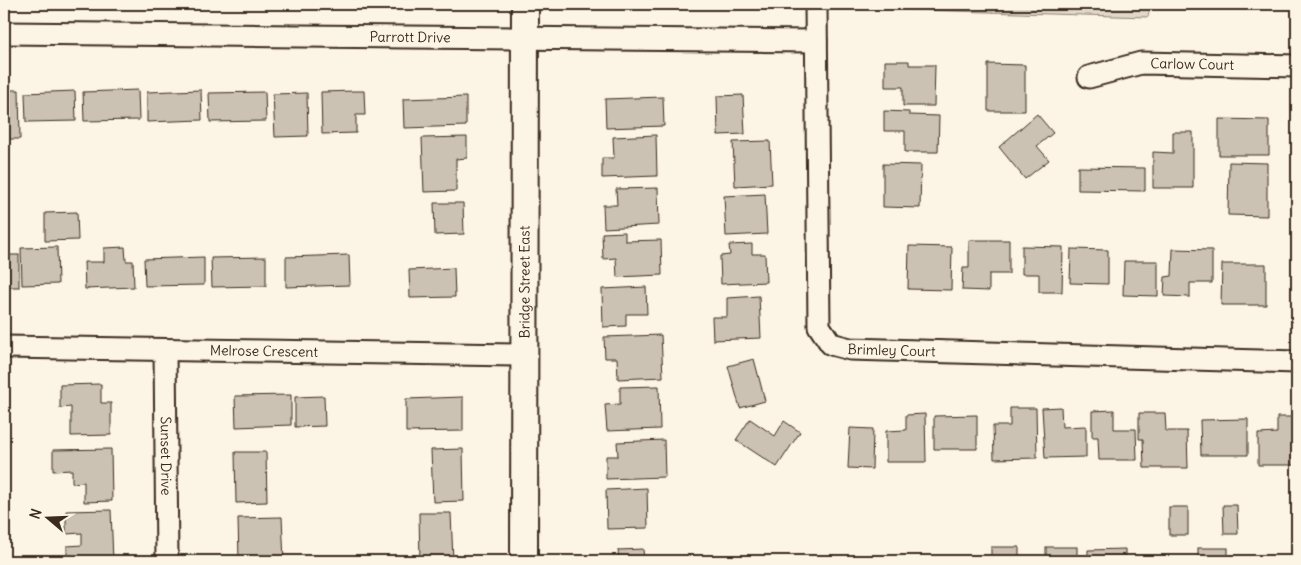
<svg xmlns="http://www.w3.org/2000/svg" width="1301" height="565" font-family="Delius,sans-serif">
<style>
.green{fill:#e0d8c8;stroke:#8e8173}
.building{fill:#ccc2b3;stroke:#3b2a1e}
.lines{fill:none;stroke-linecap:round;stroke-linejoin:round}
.minor-casing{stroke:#3b2a1e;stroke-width:25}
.tertiary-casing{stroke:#3b2a1e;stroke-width:30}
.minor{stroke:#fcf5e5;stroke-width:21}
.tertiary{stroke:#fcf5e5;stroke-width:26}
.labels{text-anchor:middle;stroke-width:4.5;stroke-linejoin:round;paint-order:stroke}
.street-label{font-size:14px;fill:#3b2a1e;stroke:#fcf5e5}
</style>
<rect width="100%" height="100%" fill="#fcf5e5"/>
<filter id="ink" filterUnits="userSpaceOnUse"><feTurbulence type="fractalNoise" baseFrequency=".02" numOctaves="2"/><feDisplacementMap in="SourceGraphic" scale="10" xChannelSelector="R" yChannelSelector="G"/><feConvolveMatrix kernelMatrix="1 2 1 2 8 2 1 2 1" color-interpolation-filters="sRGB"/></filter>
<g filter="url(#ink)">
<!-- green -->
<path class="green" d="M856,4h295l-3,13 -292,-9z"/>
<!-- building -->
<g class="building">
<path d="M885,61h24v4h26l-1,41h-31v-19h-18z"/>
<path d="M988,64l37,1v46h-37z"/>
<path d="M4,90h15l1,49h-16z"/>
<path d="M138,90l1,30 -55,1 -1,-29z"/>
<path d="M201,90l1,30 -55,2v-30z"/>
<path d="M75,91l1,30 -50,1 -1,-29z"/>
<path d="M355,91h9l1,24h-9v18l-34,1 -1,-42z"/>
<path d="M265,92l1,29 -56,1 -1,-29z"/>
<path d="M307,93l1,43 -33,1 -2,-43z"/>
<path d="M743,95l2,39 -27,1 -1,-39z"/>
<path d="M466,97v29l-62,2 -1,-29z"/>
<path d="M663,97l1,29 -58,2 -1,-29z"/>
<path d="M884,111l25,1v3l30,1 -1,36h-33v-21h-21z"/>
<path d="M1037,114l16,19 -16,13 12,14 -24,19 -26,-32z"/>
<path d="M1219,119l50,1v35h-50z"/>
<path d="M1173,132h20v56h-40v-36l20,1z"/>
<path d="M656,135l1,41 -55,2v-20h12l-1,-21z"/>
<path d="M467,137v21l-11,1v32l-32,1 -2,-54z"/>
<path d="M770,141l2,43 -37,2 -2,-44z"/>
<path d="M1229,162l38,1v53l-39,-1z"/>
<path d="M883,164l38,1 -1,43 -37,-1z"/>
<path d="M1078,167l67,1v23l-67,-1z"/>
<path d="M658,188l1,37 -55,3 -1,-23h14l-1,-16z"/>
<path d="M765,194l2,40 -41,2 -2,-40z"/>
<path d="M434,203h29l1,31 -29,1z"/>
<path d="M77,212l1,28 -33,1v-28z"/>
<path d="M625,232v9l36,-1 1,35 -45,2 -1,-19 -13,1 -1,-26z"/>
<path d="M969,240h40v34h-20v17l-27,-1 1,-22h6z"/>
<path d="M752,244v10h13l1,28 -45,2 -1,-28 10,-1 -1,-10z"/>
<path d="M909,246l43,1 -1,43 -43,-1z"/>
<path d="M1022,246l41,1 -1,45h-23v-18h-17z"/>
<path d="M57,247l1,37 -36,1 -1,-37z"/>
<path d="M125,247l1,14h7l1,26 -49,2 -1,-27h20v-14z"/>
<path d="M1071,249l37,1v34l-38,-1z"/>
<path d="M1173,249l39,1v33h-22v14l-26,-1 1,-19 7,-1z"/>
<rect x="4" y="255" width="15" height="32"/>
<path d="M349,255l1,30 -64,2v-30z"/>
<path d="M204,257v28l-59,1 -1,-27z"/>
<path d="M266,257v29l-54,1 -1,-29z"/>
<path d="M1124,261h34v35l-35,-1z"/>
<path d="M1222,264h44v41h-45z"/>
<path d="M454,268l1,29 -45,1 -1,-28z"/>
<path d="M646,287l1,27h-21v12l-23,1 -1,-38z"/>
<path d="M759,296l2,42 -48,2 -1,-23h15v-19z"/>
<path d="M661,335l2,42 -45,2 -1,-21h-12l-1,-21z"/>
<path d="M754,359l11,42 -25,7 -12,-42z"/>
<path d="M101,384v19h10v32l-40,1v-29l-11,1v-23z"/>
<path d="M659,386l1,43 -53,2 -2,-26 15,-1v-17z"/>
<path d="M291,395v30l-55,2 -1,-31z"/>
<path d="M324,396l1,30 -30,1v-30z"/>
<path d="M463,397v34l-57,1v-33z"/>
<path d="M1061,407l1,20 24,-1v31l-41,1 -3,-50z"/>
<path d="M1010,408h26l1,50 -43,1 -1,-33h17z"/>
<path d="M1114,410v19h22l1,31h-38l-1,-23h-6v-26z"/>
<path d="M1139,413h26l1,18h21l1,37h-44l-1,-29h-4z"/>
<path d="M925,414l1,48h-40v-31l20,-1v-15z"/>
<path d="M977,415v34h-43v-33z"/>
<path d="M1277,417h20v36h-3v12h-36v-31l19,-1z"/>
<path d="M750,419l25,17 9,-15 16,11 -23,35 -41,-27z"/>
<path d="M1248,419v36h-47l-1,-35z"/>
<path d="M850,428l23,1 -1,40 -24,-1z"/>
<path d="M664,440l1,37 -59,2v-23h12l-1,-14z"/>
<path d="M111,449l1,52 -28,1v-20l-12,1v-13l-19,1v-21z"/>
<path d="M463,449l1,52 -31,1 -2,-52z"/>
<path d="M235,452h31l1,50 -31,1z"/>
<path d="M647,488l1,40 -41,1 -1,-39z"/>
<path d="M1223,505h14l1,29h-14z"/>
<rect x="1169" y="507" width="19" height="28"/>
<path d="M111,510l2,51h-46v-15l15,-1v-12l-16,1v-23z"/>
<path d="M419,513h32l2,48h-33z"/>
<path d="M282,517l2,44h-45l-1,-43z"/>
<path d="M991,547h28v11h13v3h-41z"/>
<rect x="1046" y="547" width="31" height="14"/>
<rect x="1198" y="548" width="30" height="13"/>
<path d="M643,549l1,12h-25l-1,-11z"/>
<path d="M1125,549v12h-37v-11z"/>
</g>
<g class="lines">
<!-- minor casing -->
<g class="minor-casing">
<g id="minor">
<path id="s1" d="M816,4l3,322 12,18 19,5 447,13"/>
<path id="s2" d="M4,33l812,8"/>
<path id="s3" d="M1089,77l52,-14 156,3"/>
<path id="s4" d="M4,347l520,8"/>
<path id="s5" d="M165,350l2,211"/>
</g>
</g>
<!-- tertiary casing -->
<g class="tertiary-casing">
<g id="tertiary">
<path id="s6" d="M524,561l1,-557"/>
</g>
</g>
<!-- minor -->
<use href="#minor" class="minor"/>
<!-- tertiary -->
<use href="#tertiary" class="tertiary"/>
</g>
</g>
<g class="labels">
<!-- street labels -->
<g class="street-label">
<text dy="5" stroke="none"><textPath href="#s2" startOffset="406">Parrott Drive</textPath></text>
<text dy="5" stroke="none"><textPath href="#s3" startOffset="105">Carlow Court</textPath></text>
<text dy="5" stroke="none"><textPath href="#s6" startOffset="279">Bridge Street East</textPath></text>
<text dy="5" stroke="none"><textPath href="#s1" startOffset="405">Brimley Court</textPath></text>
<text dy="5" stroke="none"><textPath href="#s4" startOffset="260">Melrose Crescent</textPath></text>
<text dy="5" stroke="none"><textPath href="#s5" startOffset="106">Sunset Drive</textPath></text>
</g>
</g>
<!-- margin -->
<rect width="1301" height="565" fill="none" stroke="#fcf5e5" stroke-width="20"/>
<rect x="10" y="10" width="1281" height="545" fill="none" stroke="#3b2a1e" stroke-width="2" filter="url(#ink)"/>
<!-- north arrow -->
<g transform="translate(48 518) rotate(289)" stroke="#fcf5e5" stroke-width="4" paint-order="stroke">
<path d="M0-4L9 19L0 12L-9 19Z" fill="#3b2a1e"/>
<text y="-8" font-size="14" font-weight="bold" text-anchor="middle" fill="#3b2a1e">N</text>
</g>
</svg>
